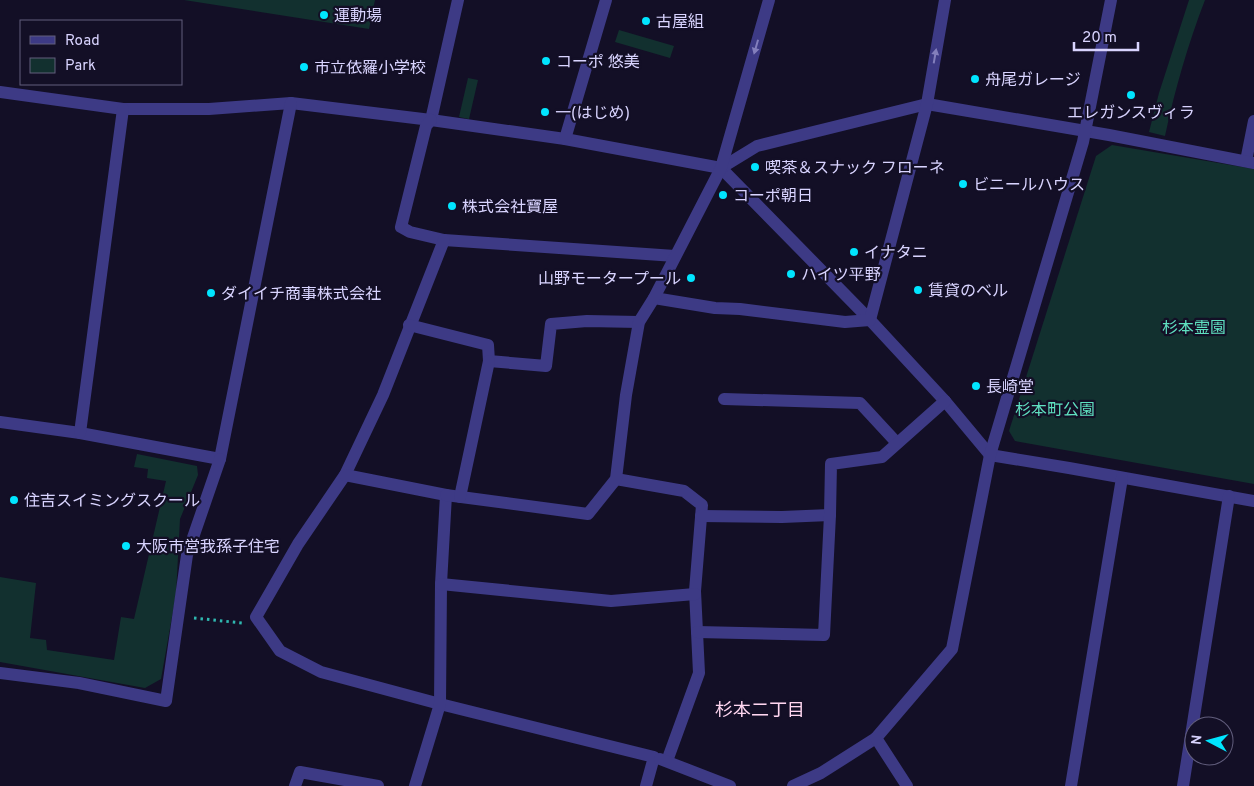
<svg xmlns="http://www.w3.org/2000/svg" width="1254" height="786" font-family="Overpass,'Noto Sans JP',sans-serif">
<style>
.green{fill:#12302f}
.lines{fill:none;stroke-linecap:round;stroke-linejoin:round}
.path{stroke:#2fb8b0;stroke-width:3;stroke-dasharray:2.5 4;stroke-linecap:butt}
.minor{stroke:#3d3a85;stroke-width:12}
.oneway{fill:#837fbc}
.poi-dot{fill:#00e5ff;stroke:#130f26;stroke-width:2}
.labels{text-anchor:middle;stroke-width:4.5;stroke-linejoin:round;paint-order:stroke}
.poi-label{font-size:16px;fill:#d9d4ff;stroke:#130f26;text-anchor:start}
.park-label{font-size:16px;fill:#5fe0c0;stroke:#130f26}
.neighbourhood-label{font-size:18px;fill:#ffd6f0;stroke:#130f26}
</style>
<rect width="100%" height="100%" fill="#130f26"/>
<!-- green -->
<g class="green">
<path d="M184,0h191l-6,29z"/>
<path d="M1189,0h16c-17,44 -30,89 -40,136l-16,-4 10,-39z"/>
<path d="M619,30l55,16 -4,12 -55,-16z"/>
<path d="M468,78l10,2 -9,39 -10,-2z"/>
<path d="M1112,145l142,24v315l-239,-43 -6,-10 87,-275z"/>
<path d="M137,454l60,12 1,9 -18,44 -4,75 -15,85 -16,9 -145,-26v-85l36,6 -6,55 16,2 1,10 67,10 7,-43 13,2 32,-138 -19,-3 1,-9 -14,-2z"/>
</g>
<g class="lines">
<!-- path -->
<path class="path" d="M194,618l48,5"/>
<!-- minor -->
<g class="minor">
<path d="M458,0l-27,120 134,19 156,29 149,152 75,81 45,54 79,13 185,33"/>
<path d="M0,92l123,17h86l82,-6 140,17"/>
<path d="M431,120l-5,6 -25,101 9,5 34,8 231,16"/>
<path d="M565,139l41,-139"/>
<path d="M1246,161l8,-40"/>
<path d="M721,168l36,-22 170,-42 182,31 145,28"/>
<path d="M444,240l-61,155 -38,80 -47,69 -42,73 24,34 41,21 119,32 214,53 -8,29"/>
<path d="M654,298l61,10 25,1 105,13 25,-2 57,-216 18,-104"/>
<path d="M409,325l79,20 1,16 57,5 5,-42 36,-3 52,1"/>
<path d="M724,399l136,4 37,40"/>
<path d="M0,422l80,11 140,26 71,-356"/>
<path d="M80,433l43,-324"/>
<path d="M345,475l101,20 -5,89 -1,120 -25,82"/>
<path d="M616,479l68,12 18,14 -7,86 4,82 -32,88"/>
<path d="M446,495l142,19 28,-35 10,-84 13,-73 15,-24 67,-130 48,-168"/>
<path d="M460,497l29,-136"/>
<path d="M701,516l81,1 48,-2"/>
<path d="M441,584l170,17 84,-7"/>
<path d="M697,632l127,3 6,-120 1,-51 51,-7 63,-56"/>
<path d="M0,673l79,10 87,18 21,-146 33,-96"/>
<path d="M660,759l70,27"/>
<path d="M295,786l5,-14 78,14"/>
<path d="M793,786l28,-13 55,-35"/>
<path d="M907,786l-31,-48 76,-89 38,-194 93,-313 28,-142"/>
<path d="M1071,786l51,-308"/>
<path d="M1183,786l46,-290"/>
</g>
</g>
<!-- one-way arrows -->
<defs><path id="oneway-solid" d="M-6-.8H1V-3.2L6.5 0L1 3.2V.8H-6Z" transform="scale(1.25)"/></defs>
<g class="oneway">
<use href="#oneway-solid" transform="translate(756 47) rotate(106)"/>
<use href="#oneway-solid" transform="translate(935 56) rotate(-80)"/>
</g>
<!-- markers -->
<g class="poi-dot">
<circle cx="324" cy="15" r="5"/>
<circle cx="646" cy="21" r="5"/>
<circle cx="546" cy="61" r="5"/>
<circle cx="304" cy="67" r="5"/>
<circle cx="975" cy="79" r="5"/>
<circle cx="1131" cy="95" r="5"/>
<circle cx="545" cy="112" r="5"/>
<circle cx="755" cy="167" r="5"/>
<circle cx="963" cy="184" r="5"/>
<circle cx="723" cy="195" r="5"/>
<circle cx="452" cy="206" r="5"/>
<circle cx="854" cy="252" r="5"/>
<circle cx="791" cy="274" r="5"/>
<circle cx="691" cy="278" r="5"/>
<circle cx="918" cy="290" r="5"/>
<circle cx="211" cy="293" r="5"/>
<circle cx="976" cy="386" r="5"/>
<circle cx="14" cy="500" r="5"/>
<circle cx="126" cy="546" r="5"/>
</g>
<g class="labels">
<!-- poi labels -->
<g class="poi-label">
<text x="334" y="21">運動場</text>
<text x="656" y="27">古屋組</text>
<text x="556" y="67">コーポ 悠美</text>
<text x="314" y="73">市立依羅小学校</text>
<text x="985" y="85">舟尾ガレージ</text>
<text x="555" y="118">一(はじめ)</text>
<text x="1131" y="118" text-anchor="middle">エレガンスヴィラ</text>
<text x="765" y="173">喫茶＆スナック フローネ</text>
<text x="973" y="190">ビニールハウス</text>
<text x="733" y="201">コーポ朝日</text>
<text x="462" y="212">株式会社寶屋</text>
<text x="864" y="258">イナタニ</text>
<text x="801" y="280">ハイツ平野</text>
<text x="681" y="284" text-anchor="end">山野モータープール</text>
<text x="928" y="296">賃貸のベル</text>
<text x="221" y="299">ダイイチ商事株式会社</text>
<text x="986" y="392">長崎堂</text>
<text x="24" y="506">住吉スイミングスクール</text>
<text x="136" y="552">大阪市営我孫子住宅</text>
</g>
<!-- park labels -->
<g class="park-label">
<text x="1194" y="333">杉本霊園</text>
<text x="1055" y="415">杉本町公園</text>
</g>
<!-- neighbourhood labels -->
<g class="neighbourhood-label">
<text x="760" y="716">杉本二丁目</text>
</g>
</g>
<!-- legend -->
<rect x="20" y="20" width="162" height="65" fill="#130f26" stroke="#625e7d"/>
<rect x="30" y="36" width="25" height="8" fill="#3d3a85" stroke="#625e7d"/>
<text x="65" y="45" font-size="15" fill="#d9d4ff">Road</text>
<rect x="30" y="58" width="25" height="15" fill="#12302f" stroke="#625e7d"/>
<text x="65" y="70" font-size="15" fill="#d9d4ff">Park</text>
<!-- north arrow -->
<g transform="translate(1209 741) rotate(276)"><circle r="24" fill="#130f26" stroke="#625e7d"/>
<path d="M0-4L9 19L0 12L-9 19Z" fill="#00e5ff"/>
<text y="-8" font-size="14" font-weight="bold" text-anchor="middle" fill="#d9d4ff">N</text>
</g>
<!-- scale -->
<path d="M1074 42v8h64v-8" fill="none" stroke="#d9d4ff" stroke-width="2.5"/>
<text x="1082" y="42" font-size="15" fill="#d9d4ff" stroke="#130f26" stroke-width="4" paint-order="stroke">20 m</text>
</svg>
